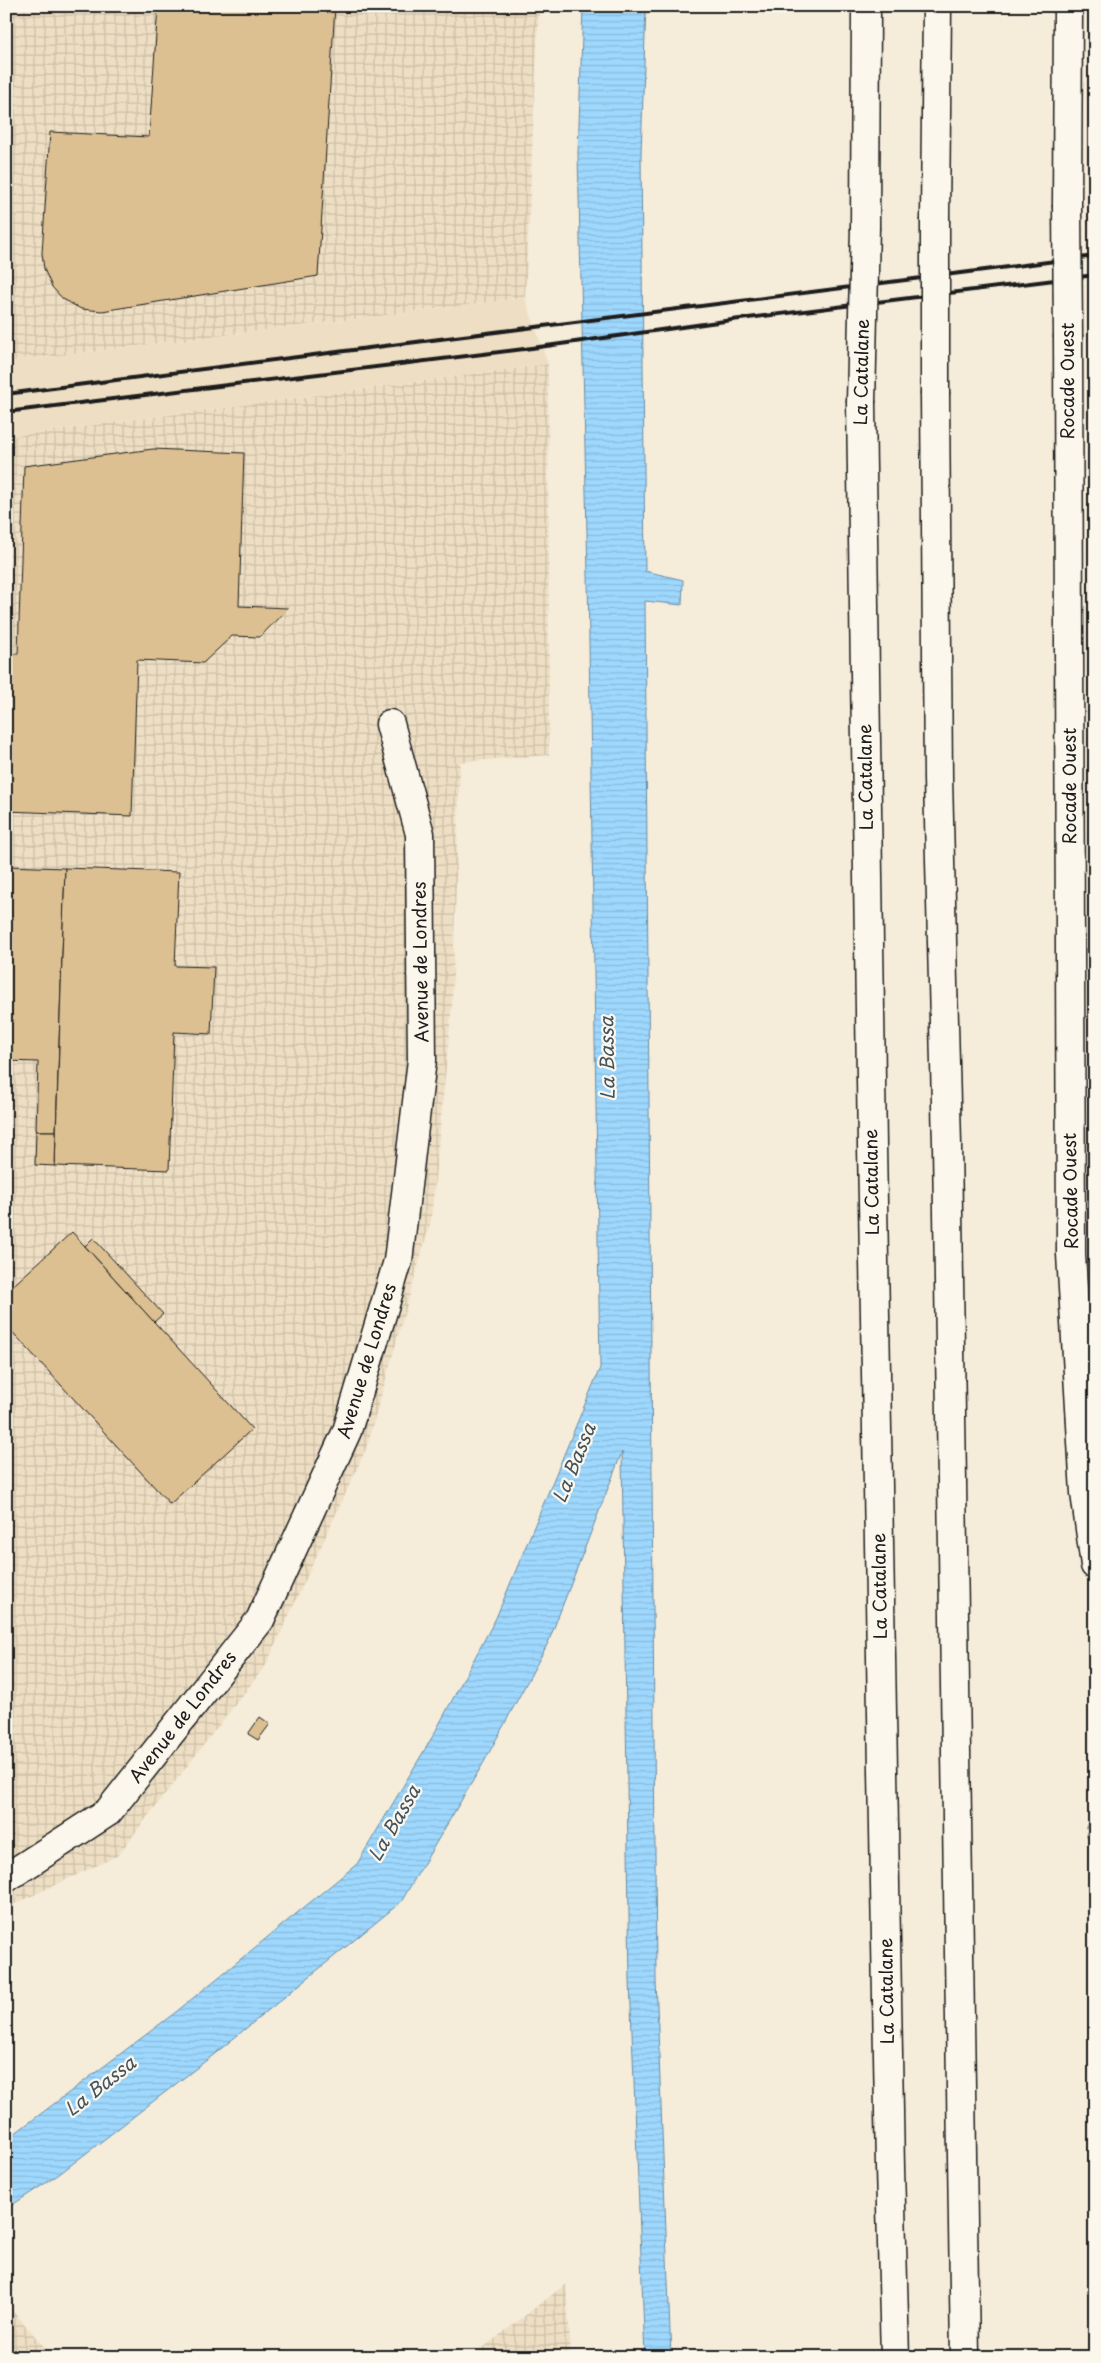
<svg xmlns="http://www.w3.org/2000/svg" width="1101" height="2363" font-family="'Playpen Sans',sans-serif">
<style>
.built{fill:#eedfc4}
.industrial{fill:url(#industrial-grid)}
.water{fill:url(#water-rules);stroke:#6a8da4}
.building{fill:#dcc091;stroke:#1c1c1c}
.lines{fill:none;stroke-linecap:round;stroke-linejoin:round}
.street-casing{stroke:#1c1c1c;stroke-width:31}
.highway-casing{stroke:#1c1c1c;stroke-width:31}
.path{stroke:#1c1c1c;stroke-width:3;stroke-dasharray:5 4;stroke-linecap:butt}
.street{stroke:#fbf7ec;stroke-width:28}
.highway{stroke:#fbf7ec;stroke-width:28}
.rail{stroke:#1c1c1c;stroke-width:4}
.highway-bridge-casing{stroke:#1c1c1c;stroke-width:31;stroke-linecap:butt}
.highway-bridge{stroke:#fbf7ec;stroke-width:28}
.labels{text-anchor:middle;stroke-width:4.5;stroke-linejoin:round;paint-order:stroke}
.street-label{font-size:18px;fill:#1c1c1c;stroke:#fbf7ec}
.water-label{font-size:19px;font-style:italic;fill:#435460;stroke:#fbf7ec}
</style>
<defs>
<pattern id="industrial-grid" width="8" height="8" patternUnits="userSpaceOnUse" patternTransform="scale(1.25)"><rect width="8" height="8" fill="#eedfc4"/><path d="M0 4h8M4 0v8" fill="none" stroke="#ccbfa8"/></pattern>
<pattern id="water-rules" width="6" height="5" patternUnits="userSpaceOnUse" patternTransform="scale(1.25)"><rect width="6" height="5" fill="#9ed8fe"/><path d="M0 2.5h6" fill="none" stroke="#88b9d9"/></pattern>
</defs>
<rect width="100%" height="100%" fill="#f5ecda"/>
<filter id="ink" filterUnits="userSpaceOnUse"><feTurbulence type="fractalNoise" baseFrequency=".02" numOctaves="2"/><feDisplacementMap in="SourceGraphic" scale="10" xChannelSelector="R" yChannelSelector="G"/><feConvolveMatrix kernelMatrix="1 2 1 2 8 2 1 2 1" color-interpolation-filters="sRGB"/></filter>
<g filter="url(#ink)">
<!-- built -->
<path class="built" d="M525,298l23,66 -542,73v-75z"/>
<!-- industrial -->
<g class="industrial">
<path d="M6,6h533l-14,292 -519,64z"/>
<path d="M548,364l1,391 -89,7 -8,243 -21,215 -65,229 -100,216 -149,191 -111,52v-1471z"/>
<path d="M566,2284l5,73h-100z"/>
<path d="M6,2303l47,54h-47z"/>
</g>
<!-- water -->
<path class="water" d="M583,6h63l-5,148 4,417 38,9 -1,25 -37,-4 11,1379 15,377h-26l-15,-376 -8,-529 -74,191 -64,119 -83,140 -189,154 -154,119 -52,34v-69l170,-128 181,-148 77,-130 62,-116 104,-250 -12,-793 -10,-421z"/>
<!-- building -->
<g class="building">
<path d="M158,6h177l-17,270 -216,35 -21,-2 -18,-10 -11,-12 -8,-18 -2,-16 8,-121 99,5z"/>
<path d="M153,449l91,4 -5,153 49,2 -28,29 -28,-1 -29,27 -66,-3 -5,156 -126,-5 3,-157h9l6,-188z"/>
<path d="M6,866l59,2 -9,263h-20l2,-69 -32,-1z"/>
<path d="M65,868l114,4 -4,94 39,1 -3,67 -37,-2 -5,138 -114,-4z"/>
<path d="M36,1131h20l-1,35 -20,-1z"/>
<path d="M72,1232l180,197 -82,75 -164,-179v-33z"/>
<path d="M93,1238l70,76 -9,8 -69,-76z"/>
<path d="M260,1717l10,7 -12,16 -10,-6z"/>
</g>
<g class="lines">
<!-- street casing -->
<g class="street-casing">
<path id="street" d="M6,1878l102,-66 152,-192 87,-189 51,-170 24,-201 -2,-226 -30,-110"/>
</g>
<!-- highway casing -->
<g class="highway-casing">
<g id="highway">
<path d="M1067,205l1,-199"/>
<path d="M935,219l2,-213"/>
<path d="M865,227l1,-221"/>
<path d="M1068,338l3,916 14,239 10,72"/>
<path d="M935,394l3,385 9,366 18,1212"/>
<path d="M861,403l11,743 18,1022 5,189"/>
</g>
</g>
<!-- path -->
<path class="path" d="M1095,1818l-4,1 -4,9 8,47"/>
<!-- street -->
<use href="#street" class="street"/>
<!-- highway -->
<use href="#highway" class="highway"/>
<!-- rail -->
<g class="rail">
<path d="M6,394l1089,-138"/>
<path d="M6,412l526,-64 200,-28 363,-45"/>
</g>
<!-- highway-bridge casing -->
<g class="highway-bridge-casing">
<g id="highway-bridge">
<path d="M1067,205l1,133"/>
<path d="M935,219v175"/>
<path d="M861,403l4,-176"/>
</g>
</g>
<!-- highway-bridge -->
<use href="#highway-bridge" class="highway-bridge"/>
</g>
</g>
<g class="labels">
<!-- street labels -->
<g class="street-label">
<text transform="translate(862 372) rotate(-89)" y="6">La Catalane</text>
<text transform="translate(1068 381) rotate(-90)" y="6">Rocade Ouest</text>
<text transform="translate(866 777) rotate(-91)" y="6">La Catalane</text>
<text transform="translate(1070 786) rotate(-90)" y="6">Rocade Ouest</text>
<text transform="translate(421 962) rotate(-91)" y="6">Avenue de Londres</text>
<text transform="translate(872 1182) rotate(-91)" y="6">La Catalane</text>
<text transform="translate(1071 1191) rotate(-91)" y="6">Rocade Ouest</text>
<text transform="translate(367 1361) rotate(-73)" y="6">Avenue de Londres</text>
<text transform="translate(880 1586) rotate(-91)" y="6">La Catalane</text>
<text transform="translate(183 1717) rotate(-52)" y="6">Avenue de Londres</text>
<text transform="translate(887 1991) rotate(-91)" y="6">La Catalane</text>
</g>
<!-- water labels -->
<g class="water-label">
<text transform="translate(607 1058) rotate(-91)" y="7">La Bassa</text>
<text transform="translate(574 1463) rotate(-68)" y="7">La Bassa</text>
<text transform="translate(394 1823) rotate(-60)" y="7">La Bassa</text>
<text transform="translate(100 2086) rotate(-38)" y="7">La Bassa</text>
</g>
</g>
<!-- margin -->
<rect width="1101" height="2363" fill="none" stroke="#fbf7ec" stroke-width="25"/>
<rect x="12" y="12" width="1076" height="2338" fill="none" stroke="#1c1c1c" stroke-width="2" filter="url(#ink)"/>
</svg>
